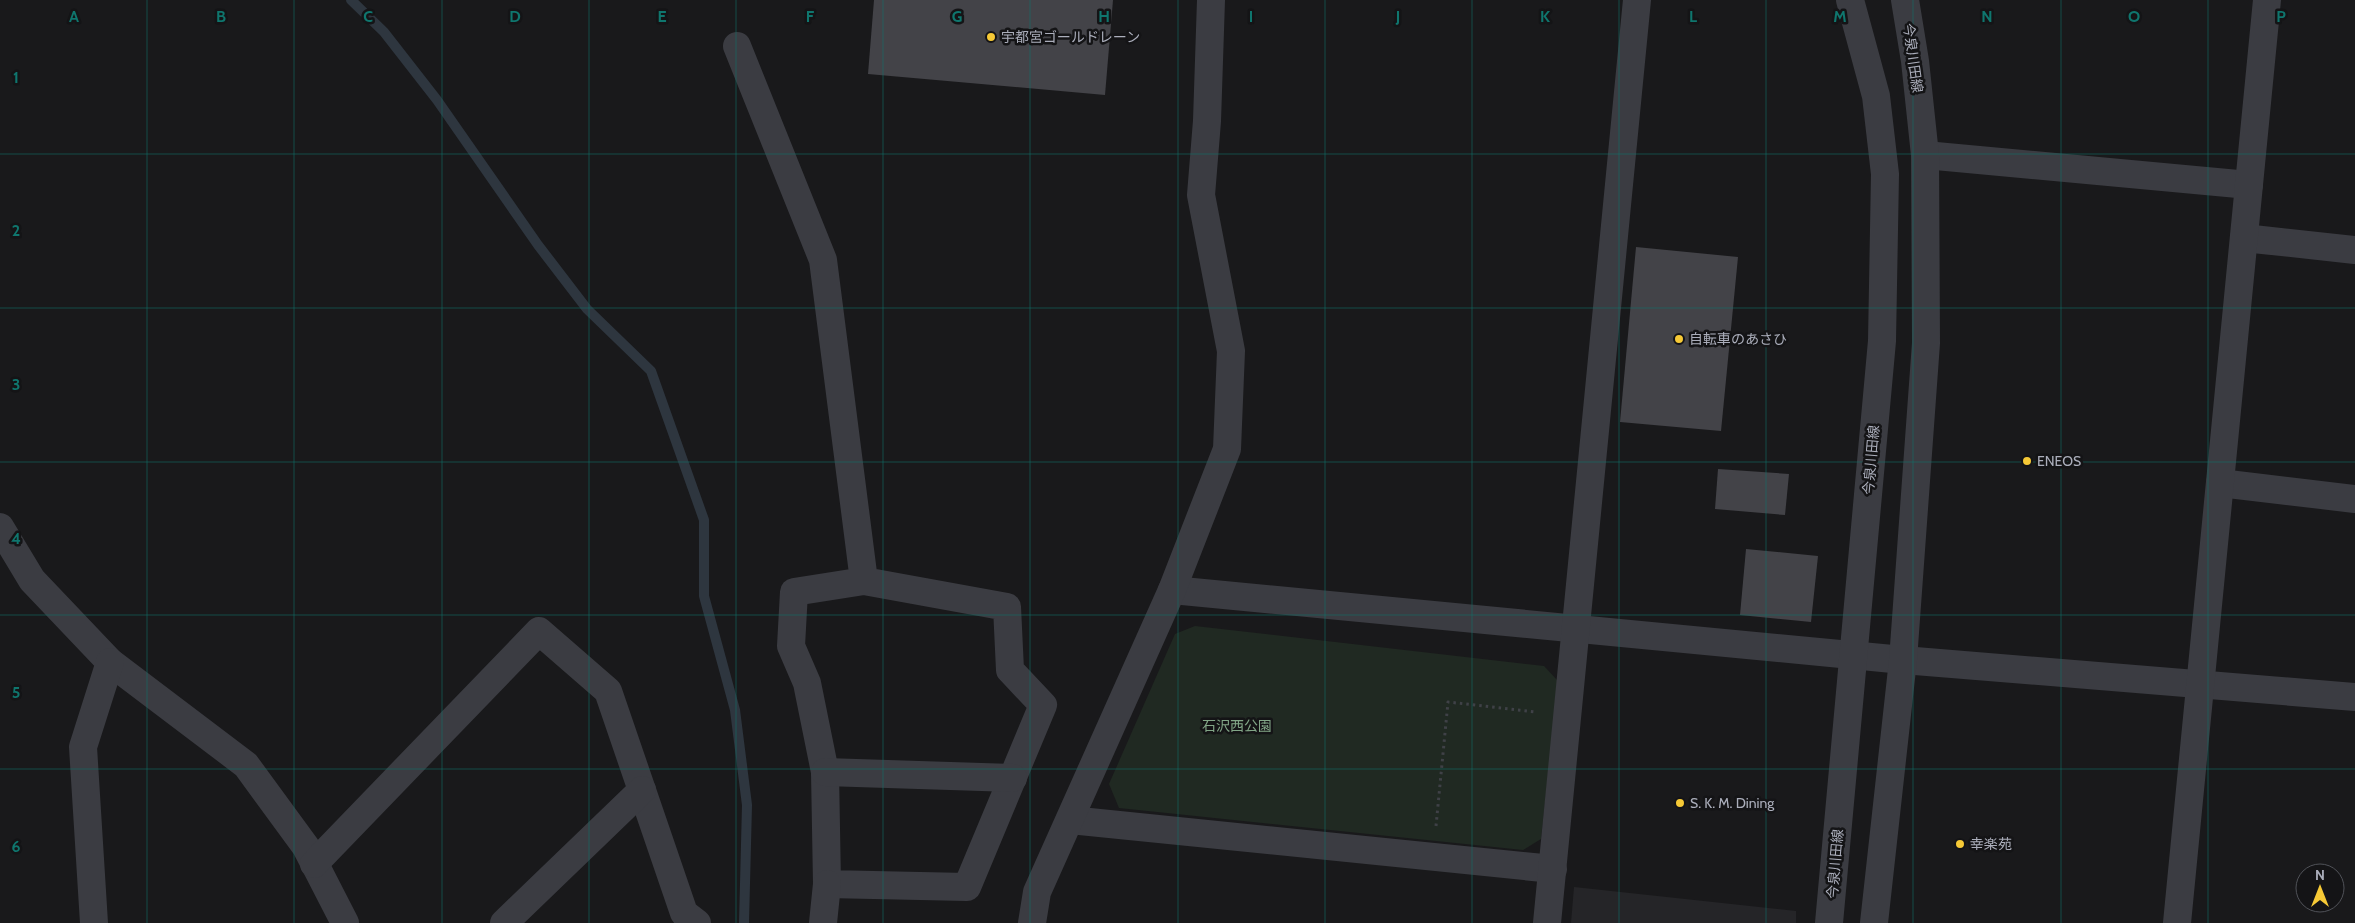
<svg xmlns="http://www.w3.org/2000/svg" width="2355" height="923" font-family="Cabin,'Noto Sans JP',sans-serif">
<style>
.built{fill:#252528}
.green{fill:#202922}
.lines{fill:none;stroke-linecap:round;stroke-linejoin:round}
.stream{stroke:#2e363f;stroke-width:10}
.building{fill:#434348}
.path{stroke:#3f4147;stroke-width:3;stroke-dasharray:2.5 4;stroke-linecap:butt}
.minor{stroke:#3b3c42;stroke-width:28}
.grid{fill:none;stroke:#0f766e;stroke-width:1;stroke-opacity:0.55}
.poi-dot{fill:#f6c936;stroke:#141416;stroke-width:2}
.labels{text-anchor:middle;stroke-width:5;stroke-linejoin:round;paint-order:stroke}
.poi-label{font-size:14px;fill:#abaebb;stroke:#141416;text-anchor:start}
.street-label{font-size:14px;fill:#abaebb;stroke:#141416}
.park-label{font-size:14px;fill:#82a687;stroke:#141416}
.grid-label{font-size:16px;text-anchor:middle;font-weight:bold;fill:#0f766e;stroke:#141416;stroke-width:5;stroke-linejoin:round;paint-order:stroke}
</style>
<rect width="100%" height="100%" fill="#19191b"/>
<!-- built -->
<path class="built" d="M1574,887l222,24v12h-225z"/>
<!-- green -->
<path class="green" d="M1195,626l349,40 14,15 -17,158 -18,11 -404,-42 -10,-24 66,-150z"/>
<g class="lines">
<!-- stream -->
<path class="stream" d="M351,0l33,32 53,68 101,145 49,64 64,62 53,149v76l31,114 12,95 -3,118"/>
</g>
<!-- building -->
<g class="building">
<path d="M874,0h239l-8,95 -237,-21z"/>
<path d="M1636,247l102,10 -17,174 -101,-9z"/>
<path d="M1718,469l71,5 -4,41 -70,-6z"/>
<path d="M1746,549l72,7 -7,66 -71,-7z"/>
</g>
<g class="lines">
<!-- path -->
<path class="path" d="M1436,826l12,-124 88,10"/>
<!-- minor -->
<g class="minor">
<path d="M737,46l86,214 41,321 143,26 3,63 33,35 -76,182 -140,-3 -2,-112 -18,-89 -16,-37 3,-54 70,-11"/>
<path d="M1925,155l324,30"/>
<path d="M2244,238l111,12"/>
<path d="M2220,483l135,16"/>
<path d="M0,527l32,53 78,82 136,103 60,82 39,76"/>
<path d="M1172,590l731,70 452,37"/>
<path d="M825,772l188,6"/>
<path d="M1070,820l483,49"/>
<path d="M314,864l225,-233 69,60 76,222 13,10"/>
<path d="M94,923l-11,-176 27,-85"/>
<path d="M504,923l138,-133"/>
<path d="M823,923l4,-39"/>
<path d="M1032,923l5,-31 135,-302 55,-141 4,-98 -30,-156 6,-74 4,-121"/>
<path d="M1547,923c32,-307 58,-616 90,-923"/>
<path d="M1829,923l53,-582 3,-167 -9,-78 -26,-96"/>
<path d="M1874,923l29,-263 23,-317 -1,-188 -10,-94 -10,-61"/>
<path d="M2177,923l90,-923"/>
</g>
</g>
<!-- grid -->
<path class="grid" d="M147,0v923M294,0v923M442,0v923M589,0v923M736,0v923M883,0v923M1030,0v923M1178,0v923M1325,0v923M1472,0v923M1619,0v923M1766,0v923M1913,0v923M2061,0v923M2208,0v923M0,154h2355M0,308h2355M0,462h2355M0,615h2355M0,769h2355"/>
<!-- markers -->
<g class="poi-dot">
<circle cx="991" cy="37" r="5"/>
<circle cx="1679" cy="339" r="5"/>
<circle cx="2027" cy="461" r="5"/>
<circle cx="1680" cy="803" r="5"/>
<circle cx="1960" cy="844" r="5"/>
</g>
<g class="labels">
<!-- poi labels -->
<g class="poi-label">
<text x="1001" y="42">宇都宮ゴールドレーン</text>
<text x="1689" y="344">自転車のあさひ</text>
<text x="2037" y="466">ENEOS</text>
<text x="1690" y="808">S. K. M. Dining</text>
<text x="1970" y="849">幸楽苑</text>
</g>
<!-- street labels -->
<g class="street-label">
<text transform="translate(1913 58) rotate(82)" y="5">今泉川田線</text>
<text transform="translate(1871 460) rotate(-85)" y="5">今泉川田線</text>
<text transform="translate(1835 864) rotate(-85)" y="5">今泉川田線</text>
</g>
<!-- park labels -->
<g class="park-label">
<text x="1237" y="731">石沢西公園</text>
</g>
</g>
<g class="grid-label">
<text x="74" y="22">A</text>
<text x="221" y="22">B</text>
<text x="368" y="22">C</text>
<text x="515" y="22">D</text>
<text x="662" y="22">E</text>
<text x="810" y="22">F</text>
<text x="957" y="22">G</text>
<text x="1104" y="22">H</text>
<text x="1251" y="22">I</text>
<text x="1398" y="22">J</text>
<text x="1545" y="22">K</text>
<text x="1693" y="22">L</text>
<text x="1840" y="22">M</text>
<text x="1987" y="22">N</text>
<text x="2134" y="22">O</text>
<text x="2281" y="22">P</text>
<text x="16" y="83">1</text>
<text x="16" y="236">2</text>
<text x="16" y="390">3</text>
<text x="16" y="544">4</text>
<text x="16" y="698">5</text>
<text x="16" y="852">6</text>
</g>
<!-- north arrow -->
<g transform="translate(2320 888)"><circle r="24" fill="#141416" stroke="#505258"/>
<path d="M0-4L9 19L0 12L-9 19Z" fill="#f6c936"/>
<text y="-8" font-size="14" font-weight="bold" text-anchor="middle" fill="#abaebb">N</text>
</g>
</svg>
